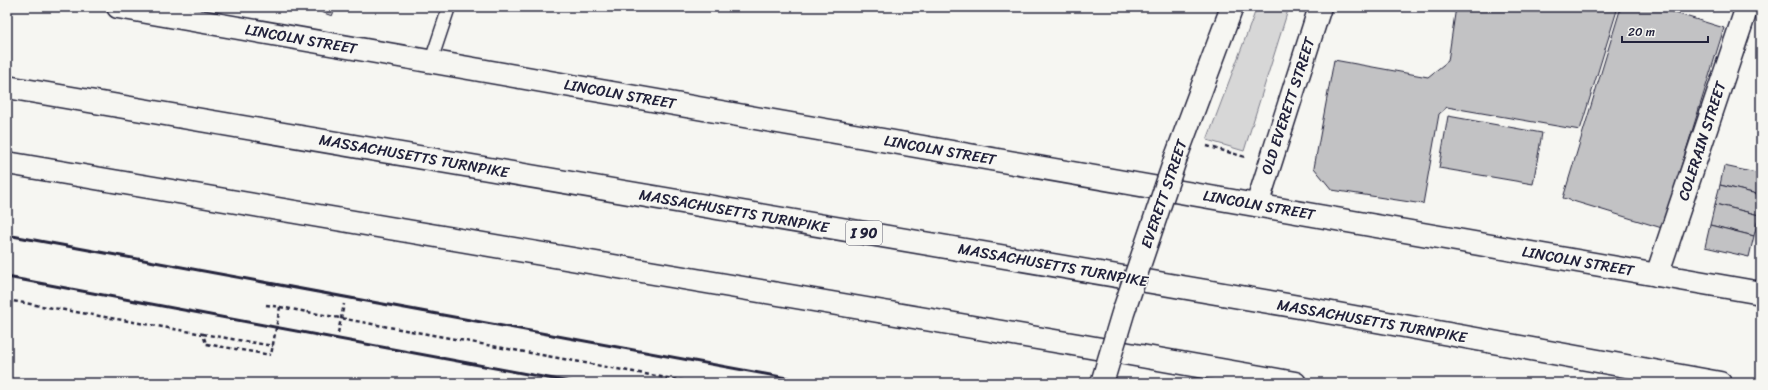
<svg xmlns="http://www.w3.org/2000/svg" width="1768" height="390" font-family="Sriracha,sans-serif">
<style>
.green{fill:#d7d7d7;stroke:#7c7c89}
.building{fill:#c2c2c4;stroke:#22223b}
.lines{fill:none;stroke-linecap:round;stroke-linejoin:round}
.lane-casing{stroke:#22223b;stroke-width:15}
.street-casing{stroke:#22223b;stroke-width:25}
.secondary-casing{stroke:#22223b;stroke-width:25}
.highway-casing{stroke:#22223b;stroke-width:25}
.path{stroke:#22223b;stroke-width:2.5;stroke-dasharray:4 3;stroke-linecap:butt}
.lane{stroke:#f6f6f2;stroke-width:12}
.street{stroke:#f6f6f2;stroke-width:22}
.secondary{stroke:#f6f6f2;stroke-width:22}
.highway{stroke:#f6f6f2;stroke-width:22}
.rail{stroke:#22223b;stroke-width:3}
.secondary-bridge-casing{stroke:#22223b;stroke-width:25;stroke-linecap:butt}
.path-bridge{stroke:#22223b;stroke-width:2.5;stroke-dasharray:4 3;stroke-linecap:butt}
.secondary-bridge{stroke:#f6f6f2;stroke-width:22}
.labels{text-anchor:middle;stroke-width:3;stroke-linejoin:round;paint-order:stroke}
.shield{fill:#f6f6f2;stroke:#626272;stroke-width:1}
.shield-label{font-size:14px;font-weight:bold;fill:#22223b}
.street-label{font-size:15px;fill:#22223b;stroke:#f6f6f2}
</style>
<rect width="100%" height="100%" fill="#f6f6f2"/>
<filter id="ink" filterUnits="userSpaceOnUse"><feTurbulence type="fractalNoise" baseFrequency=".025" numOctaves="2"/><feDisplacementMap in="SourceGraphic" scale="8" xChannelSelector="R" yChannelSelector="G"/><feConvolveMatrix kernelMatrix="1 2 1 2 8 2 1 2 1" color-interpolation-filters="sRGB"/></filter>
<g filter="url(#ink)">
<!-- green -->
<path class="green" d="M1257,7h32l-45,144 -37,-11z"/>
<!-- building -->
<g class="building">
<path d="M308,7h28l-4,9z"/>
<path d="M1456,7h162l-38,123 -133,-23 -8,7 -16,90 -91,-14 -18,-22 20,-108 94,17 20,-16z"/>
<path d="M1621,7h35l68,21 -62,200 -99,-30z"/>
<path d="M1448,116l94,17 -9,51 -94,-16z"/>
<path d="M1724,166l37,8v21l-41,-10z"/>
<path d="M1720,185l41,10 -2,20 -44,-11z"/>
<path d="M1715,204l44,11 -5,21 -44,-11z"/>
<path d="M1710,225l44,11 -5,21 -44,-10z"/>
</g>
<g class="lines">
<!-- lane casing -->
<g class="lane-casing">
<path id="lane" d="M431,61l18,-54"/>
</g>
<!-- street casing -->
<g class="street-casing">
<g id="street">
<path d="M1257,205l63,-198"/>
<path d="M1657,275l90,-268"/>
</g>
</g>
<!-- secondary casing -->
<g class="secondary-casing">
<g id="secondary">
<path d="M118,7l1643,286"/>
<path d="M1176,157l56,-150"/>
</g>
</g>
<!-- highway casing -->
<g class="highway-casing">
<g id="highway">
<path d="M7,87l1292,220 421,76"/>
<path d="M7,163l1077,183 211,37"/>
</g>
</g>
<!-- path -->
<g class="path">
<path d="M1207,146l38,11"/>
<path d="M7,300l196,34 3,10 65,11"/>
<path d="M280,307l414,76"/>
<path d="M338,333l6,-29"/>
<path d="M203,334l70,12"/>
</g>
<!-- lane -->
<use href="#lane" class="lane"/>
<!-- street -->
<use href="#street" class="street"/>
<!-- secondary -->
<use href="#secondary" class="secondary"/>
<!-- highway -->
<use href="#highway" class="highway"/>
<!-- rail -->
<g class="rail">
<path d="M7,235l807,148"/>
<path d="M7,277l568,106"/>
</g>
<!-- secondary-bridge casing -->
<g class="secondary-bridge-casing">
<path id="secondary-bridge" d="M1102,383l21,-70 53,-156"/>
</g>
<!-- path-bridge -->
<path class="path-bridge" d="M266,305l14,2 -9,48"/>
<!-- secondary-bridge -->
<use href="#secondary-bridge" class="secondary-bridge"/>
</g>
</g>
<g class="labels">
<!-- shield labels -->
<rect class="shield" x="846" y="221" width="36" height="24" rx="3"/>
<g class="shield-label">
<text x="864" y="238">I 90</text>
</g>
<!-- street labels -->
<g class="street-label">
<text transform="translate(301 39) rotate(10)" y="5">LINCOLN STREET</text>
<text transform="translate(620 94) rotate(10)" y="5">LINCOLN STREET</text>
<text transform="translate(1288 106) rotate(-72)" y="5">OLD EVERETT STREET</text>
<text transform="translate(1702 141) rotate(-72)" y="5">COLERAIN STREET</text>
<text transform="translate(940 150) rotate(10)" y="5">LINCOLN STREET</text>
<text transform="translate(414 156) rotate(10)" y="5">MASSACHUSETTS TURNPIKE</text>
<text transform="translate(1164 194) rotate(-71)" y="5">EVERETT STREET</text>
<text transform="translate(1259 205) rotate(10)" y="5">LINCOLN STREET</text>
<text transform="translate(734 211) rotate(10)" y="5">MASSACHUSETTS TURNPIKE</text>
<text transform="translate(1578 261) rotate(10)" y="5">LINCOLN STREET</text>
<text transform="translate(1053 265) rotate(10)" y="5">MASSACHUSETTS TURNPIKE</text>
<text transform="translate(1372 321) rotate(10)" y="5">MASSACHUSETTS TURNPIKE</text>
</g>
</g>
<!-- margin -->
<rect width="1768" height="390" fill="none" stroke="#f6f6f2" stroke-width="24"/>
<rect x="12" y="12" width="1744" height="366" fill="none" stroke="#22223b" stroke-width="1.5" filter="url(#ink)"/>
<!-- scale -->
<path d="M1622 36v6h86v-6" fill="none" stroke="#22223b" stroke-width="2"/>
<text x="1628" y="36" font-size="12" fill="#22223b" stroke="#f6f6f2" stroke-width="3" paint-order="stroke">20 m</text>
</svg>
